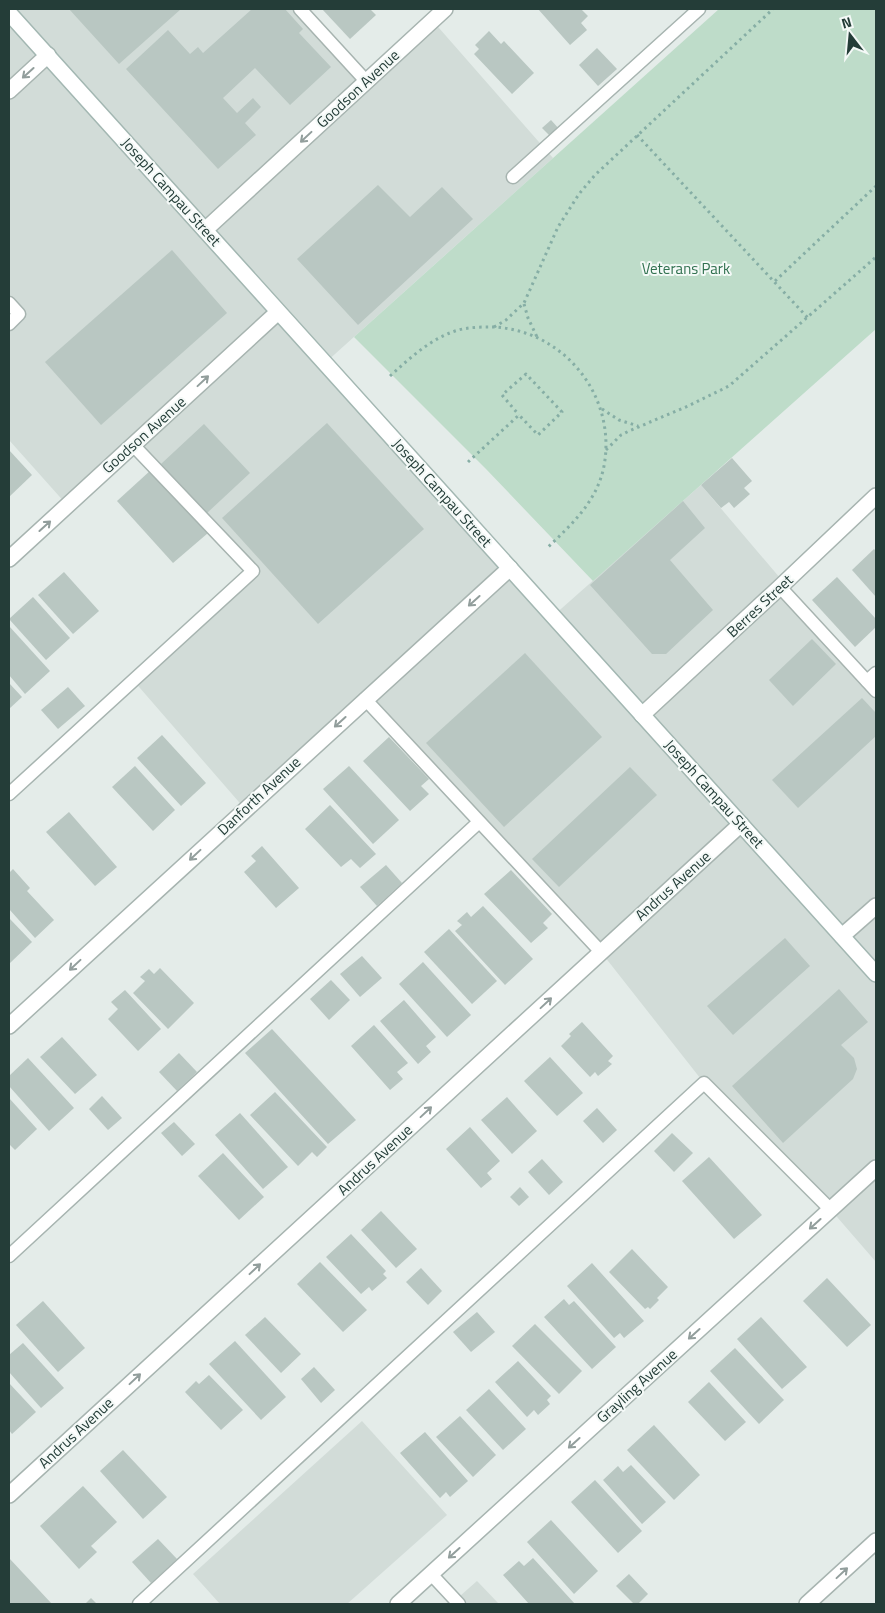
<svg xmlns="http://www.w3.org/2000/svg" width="885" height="1613" font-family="'Titillium Web',sans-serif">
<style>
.built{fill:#d2dcd8}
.park{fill:#bedcc9}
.building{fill:#b9c7c2}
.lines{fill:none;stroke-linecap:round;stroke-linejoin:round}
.lane-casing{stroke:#a7b4b0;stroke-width:15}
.street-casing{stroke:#a7b4b0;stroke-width:18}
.secondary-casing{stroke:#a3b7b2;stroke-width:18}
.path{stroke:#86aea5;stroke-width:3;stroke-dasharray:2.5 4;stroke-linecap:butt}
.lane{stroke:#fff;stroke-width:12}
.street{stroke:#fff;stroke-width:15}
.secondary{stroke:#fff;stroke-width:15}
.oneway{stroke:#929e9c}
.labels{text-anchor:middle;stroke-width:4;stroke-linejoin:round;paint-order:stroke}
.street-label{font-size:15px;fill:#243d38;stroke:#f4f9f7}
.park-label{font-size:15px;fill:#317150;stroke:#f4f9f7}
</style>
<rect width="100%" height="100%" fill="#e4ece9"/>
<!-- built -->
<g class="built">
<path d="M9,9h291l66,72 66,-61 121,138 -228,205 228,253 148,-131 175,206v571l-45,-52 -127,-127 -103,-131 -236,-253 -120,110 -112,-129 119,-109 -119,-126 -66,60 -58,-65v-116l10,-10 -10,-11z"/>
<path d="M362,1421l85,94 -100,89h-127l-27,-30z"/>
<path d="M477,1581l22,23h-48z"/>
</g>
<!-- park -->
<path class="park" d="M719,9h157v320l-283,252 -107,-112 -132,-132z"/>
<!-- building -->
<g class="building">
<path d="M69,9h112l-62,55z"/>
<path d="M252,9h33l18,20 -4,4 32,34 -41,38 -35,-37 -32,30 14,15 16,-15 8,9 -16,16 11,12 -38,34 -92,-100 42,-39 22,24 8,-7 5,6z"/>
<path d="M322,9h48l6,6 -26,24z"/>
<path d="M538,9h43l7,7 -7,7 6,7 -17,15z"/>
<path d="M489,31l12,13 3,-3 30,32 -22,21 -38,-40 5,-5 -4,-4z"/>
<path d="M597,48l20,21 -19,17 -19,-21z"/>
<path d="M551,120l9,10 -9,7 -9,-9z"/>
<path d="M378,185l32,32 32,-30 31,32 -115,106 -61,-66z"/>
<path d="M172,250l55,63 -126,112 -56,-63z"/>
<path d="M327,423l97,106 -106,95 -96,-106z"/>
<path d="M204,424l46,49 -43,40 -46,-49z"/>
<path d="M9,450l23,25 -23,22z"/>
<path d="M732,458l20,23 -8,7 6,6 -16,14 -5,-6 -8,6 -20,-23z"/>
<path d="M151,470l57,63 -35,30 -56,-62z"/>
<path d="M683,501l22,27 -35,32 43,50 -47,44h-14l-62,-69z"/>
<path d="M874,549l2,2v46l-24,-27z"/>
<path d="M64,572l35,39 -26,23 -35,-39z"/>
<path d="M837,577l39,42v8l-21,20 -43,-47z"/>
<path d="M33,597l37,41 -24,22 -37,-41z"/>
<path d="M9,626l41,45 -25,23 -16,-19z"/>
<path d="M812,639l24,25 -43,42 -24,-26z"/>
<path d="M525,653l77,84 -98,90 -78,-84z"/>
<path d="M9,683l13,14 -13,12z"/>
<path d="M68,687l17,19 -27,23 -17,-19z"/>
<path d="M862,698l14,15v23l-78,72 -26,-28z"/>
<path d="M162,735l44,48 -25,23 -44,-48z"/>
<path d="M389,737l40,42 -8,7 8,8 -19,17 -47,-50z"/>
<path d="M135,766l40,44 -22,21 -41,-44z"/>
<path d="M349,766l50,54 -26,24 -50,-55z"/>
<path d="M630,767l27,28 -98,92 -27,-28z"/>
<path d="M330,805l46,49 -16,14 -9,-9 -10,8 -36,-38z"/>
<path d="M69,812l48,55 -22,19 -49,-54z"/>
<path d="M262,846l37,42 -23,20 -32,-36 12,-11 -5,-5z"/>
<path d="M386,865l16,18 -25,23 -17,-19z"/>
<path d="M13,869l17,19 -3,3 27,29 -19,18 -26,-29v-36z"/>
<path d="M511,870l41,44 -9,9 5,5 -17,15 -47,-49z"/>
<path d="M483,906l50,53 -28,26 -50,-54 7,-6 -5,-4 10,-9 4,5z"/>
<path d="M9,918l23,24 -22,21 -1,-2z"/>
<path d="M449,929l48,52 -25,23 -48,-52z"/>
<path d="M785,938l25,28 -77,69 -26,-29z"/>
<path d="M362,956l20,22 -22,19 -20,-23z"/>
<path d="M423,962l48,53 -24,22 -48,-53z"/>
<path d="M160,968l34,35 -26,26 -35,-36 12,-12 -5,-4 9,-8 5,5z"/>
<path d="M331,980l19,20 -21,20 -19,-21z"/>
<path d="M839,989l29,33 -27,23 13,13 3,11 -4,10 -70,64 -51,-57z"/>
<path d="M125,990l36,39 -23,22 -30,-32 10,-10 -7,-7z"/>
<path d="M404,1000l32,37 -10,9 5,6 -13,12 -38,-43z"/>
<path d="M582,1022l31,34 -5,5 4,3 -14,12 -3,-4 -5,5 -29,-31 10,-10 -2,-2z"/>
<path d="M374,1025l34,38 -11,9 6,7 -13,11 -39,-44z"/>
<path d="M272,1029l84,91 -28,24 -83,-91z"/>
<path d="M62,1037l35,38 -22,19 -35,-37z"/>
<path d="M179,1053l18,19 -20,19 -18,-19z"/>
<path d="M550,1057l33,36 -26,23 -33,-35z"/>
<path d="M28,1058l46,50 -25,23 -40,-45v-10z"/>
<path d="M275,1092l52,55 -10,10 -5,-5 -14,14 -48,-51z"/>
<path d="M102,1096l20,22 -14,12 -19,-21z"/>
<path d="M507,1097l30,34 -25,23 -31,-34z"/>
<path d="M9,1098l28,31 -22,21 -6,-6z"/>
<path d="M597,1108l20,22 -14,13 -20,-22z"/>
<path d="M240,1113l48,54 -25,22 -48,-54z"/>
<path d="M174,1122l21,22 -13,12 -21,-23z"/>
<path d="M470,1127l30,34 -13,12 5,6 -11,9 -35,-39z"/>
<path d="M672,1133l21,20 -19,19 -20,-21z"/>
<path d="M223,1153l41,44 -25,23 -41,-44z"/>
<path d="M709,1157l53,58 -28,24 -52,-58z"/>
<path d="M542,1159l21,23 -14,13 -21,-23z"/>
<path d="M520,1187l9,10 -10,9 -9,-9z"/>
<path d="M381,1211l36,38 -21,19 -35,-38z"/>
<path d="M351,1234l35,37 -3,3 4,4 -15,13 -3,-4 -8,7 -35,-37z"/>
<path d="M632,1249l36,38 -11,11 2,2 -9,9 -2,-2 -3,2 -36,-37z"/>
<path d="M320,1262l47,48 -24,22 -46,-48z"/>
<path d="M592,1263l52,58 -20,17 -4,-5 -6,5 -47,-52z"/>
<path d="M421,1268l21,23 -14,14 -22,-23z"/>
<path d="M827,1278l44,47 -24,22 -44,-46z"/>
<path d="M564,1299l5,6 5,-4 42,46 -24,22 -48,-52z"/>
<path d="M43,1301l42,47 -27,24 -42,-47z"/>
<path d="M477,1312l18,20 -24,20 -18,-20z"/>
<path d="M265,1317l36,37 -20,19 -36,-38z"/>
<path d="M761,1317l46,50 -25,22 -45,-50z"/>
<path d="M535,1324l47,47 -23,23 -47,-48z"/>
<path d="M235,1341l51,56 -25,23 -52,-56z"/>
<path d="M23,1343l41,45 -23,20 -32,-36v-17z"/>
<path d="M735,1348l49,52 -25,24 -49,-53z"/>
<path d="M518,1361l33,35 -4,4 3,4 -12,11 -4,-5 -7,7 -32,-35z"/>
<path d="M314,1367l21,23 -14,13 -20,-24z"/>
<path d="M209,1375l34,35 -22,20 -36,-38 11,-11 3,3z"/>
<path d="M709,1382l37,40 -21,19 -37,-39z"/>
<path d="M9,1383l27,29 -24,22 -3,-4z"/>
<path d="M489,1389l37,40 -23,21 -37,-40z"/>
<path d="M460,1416l36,39 -23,22 -37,-40z"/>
<path d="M654,1425l46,50 -26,25 -47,-50z"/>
<path d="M425,1432l43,49 -18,16 -4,-5 -6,6 -40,-45z"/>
<path d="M123,1450l44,47 -24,22 -43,-48z"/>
<path d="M631,1465l35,37 -24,22 -39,-44 15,-14 5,6z"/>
<path d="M595,1480l47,51 -24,22 -47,-51z"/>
<path d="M83,1486l34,36 -26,24 6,6 -18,17 -39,-43z"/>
<path d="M551,1520l47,51 -24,23 -47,-52z"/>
<path d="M158,1539l19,20 -26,24 -19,-21z"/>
<path d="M9,1558l43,46h-43z"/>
<path d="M533,1558l42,46h-46l-26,-29 16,-14 5,5z"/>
<path d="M629,1574l19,20 -10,10h-4l-18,-18z"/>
<path d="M91,1598l6,6h-12z"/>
</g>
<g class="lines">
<!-- lane casing -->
<g class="lane-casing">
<g id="lane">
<path d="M300,9l66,72"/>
<path d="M513,177l186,-168"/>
<path d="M9,303l10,11 -10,10"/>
<path d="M780,587l96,104"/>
<path d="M867,681l9,-8"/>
<path d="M365,699l236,253"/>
<path d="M9,794l244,-223 -120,-126"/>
<path d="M9,1256l470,-434"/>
<path d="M431,1574l28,30"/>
<path d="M139,1604l565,-521 127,127"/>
</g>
</g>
<!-- street casing -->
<g class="street-casing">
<g id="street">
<path d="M9,91l39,-36"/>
<path d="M205,230l240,-221"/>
<path d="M9,559l269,-247"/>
<path d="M642,715l138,-128 96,-91"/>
<path d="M842,936l34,-30"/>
<path d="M9,1026l501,-458"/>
<path d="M9,1495l732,-671"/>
<path d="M398,1604l478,-436"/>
<path d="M807,1604l69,-63"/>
</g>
</g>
<!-- secondary casing -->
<g class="secondary-casing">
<path id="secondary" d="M9,13l867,961"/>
</g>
<!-- path -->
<g class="path">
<path d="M637,135l171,183"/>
<path d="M775,281l101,-95"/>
<path d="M524,304l4,14 9,19"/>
<path d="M494,327l12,-7 18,-17 34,-76 21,-33 16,-19 178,-166"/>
<path d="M390,376c20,-18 39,-36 65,-45 12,-4 26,-4 38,-4 71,3 124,69 111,139 -7,36 -33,59 -58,83"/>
<path d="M602,409l17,11 19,6"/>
<path d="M606,450l15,-15 8,-4 59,-25 41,-20 147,-129"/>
<path d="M468,462l51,-47 19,20 24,-23 -36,-38 -24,21 17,20"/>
</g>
<!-- lane -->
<use href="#lane" class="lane"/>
<!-- street -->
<use href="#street" class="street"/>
<!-- secondary -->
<use href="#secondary" class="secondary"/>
</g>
<!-- one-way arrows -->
<defs><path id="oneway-shaft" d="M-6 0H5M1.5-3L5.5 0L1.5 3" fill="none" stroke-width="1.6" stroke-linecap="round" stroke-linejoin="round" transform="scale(1.25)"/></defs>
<g class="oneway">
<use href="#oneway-shaft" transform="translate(28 73) rotate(138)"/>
<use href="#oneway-shaft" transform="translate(306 137) rotate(137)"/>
<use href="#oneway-shaft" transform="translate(203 381) rotate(-43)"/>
<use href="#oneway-shaft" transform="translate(45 526) rotate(-42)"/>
<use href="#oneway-shaft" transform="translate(474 601) rotate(138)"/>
<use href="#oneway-shaft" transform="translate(340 722) rotate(138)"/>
<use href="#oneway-shaft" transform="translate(195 855) rotate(137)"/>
<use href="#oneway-shaft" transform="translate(75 965) rotate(137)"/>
<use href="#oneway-shaft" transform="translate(546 1003) rotate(-43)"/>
<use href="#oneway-shaft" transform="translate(426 1112) rotate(-43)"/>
<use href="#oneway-shaft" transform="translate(815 1224) rotate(138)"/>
<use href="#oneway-shaft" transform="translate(255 1269) rotate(-43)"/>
<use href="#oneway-shaft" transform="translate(694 1334) rotate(138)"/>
<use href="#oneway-shaft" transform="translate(135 1379) rotate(-43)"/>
<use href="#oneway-shaft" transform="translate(574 1443) rotate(138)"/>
<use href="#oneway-shaft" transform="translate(454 1553) rotate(138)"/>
<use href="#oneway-shaft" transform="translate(842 1573) rotate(-43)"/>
</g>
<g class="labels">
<!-- street labels -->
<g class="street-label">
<text transform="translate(358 89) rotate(-43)" y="5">Goodson Avenue</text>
<text transform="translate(171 192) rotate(48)" y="5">Joseph Campau Street</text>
<text transform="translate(144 435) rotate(-42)" y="5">Goodson Avenue</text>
<text transform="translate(442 493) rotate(48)" y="5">Joseph Campau Street</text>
<text transform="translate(760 606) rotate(-43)" y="5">Berres Street</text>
<text transform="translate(714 794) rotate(48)" y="5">Joseph Campau Street</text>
<text transform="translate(259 796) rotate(-43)" y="5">Danforth Avenue</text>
<text transform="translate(673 886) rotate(-42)" y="5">Andrus Avenue</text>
<text transform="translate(375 1160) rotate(-43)" y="5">Andrus Avenue</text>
<text transform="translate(637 1386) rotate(-42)" y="5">Grayling Avenue</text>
<text transform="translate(76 1433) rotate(-43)" y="5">Andrus Avenue</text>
</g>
<!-- park labels -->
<g class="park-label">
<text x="686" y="274">Veterans Park</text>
</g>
</g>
<!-- border -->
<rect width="885" height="1613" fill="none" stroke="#243d38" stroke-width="20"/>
<!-- north arrow -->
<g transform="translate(850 35) rotate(344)" stroke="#f4f9f7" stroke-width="4" paint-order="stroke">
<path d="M0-4L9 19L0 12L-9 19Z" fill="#243d38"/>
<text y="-8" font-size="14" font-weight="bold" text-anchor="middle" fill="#243d38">N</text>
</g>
</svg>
